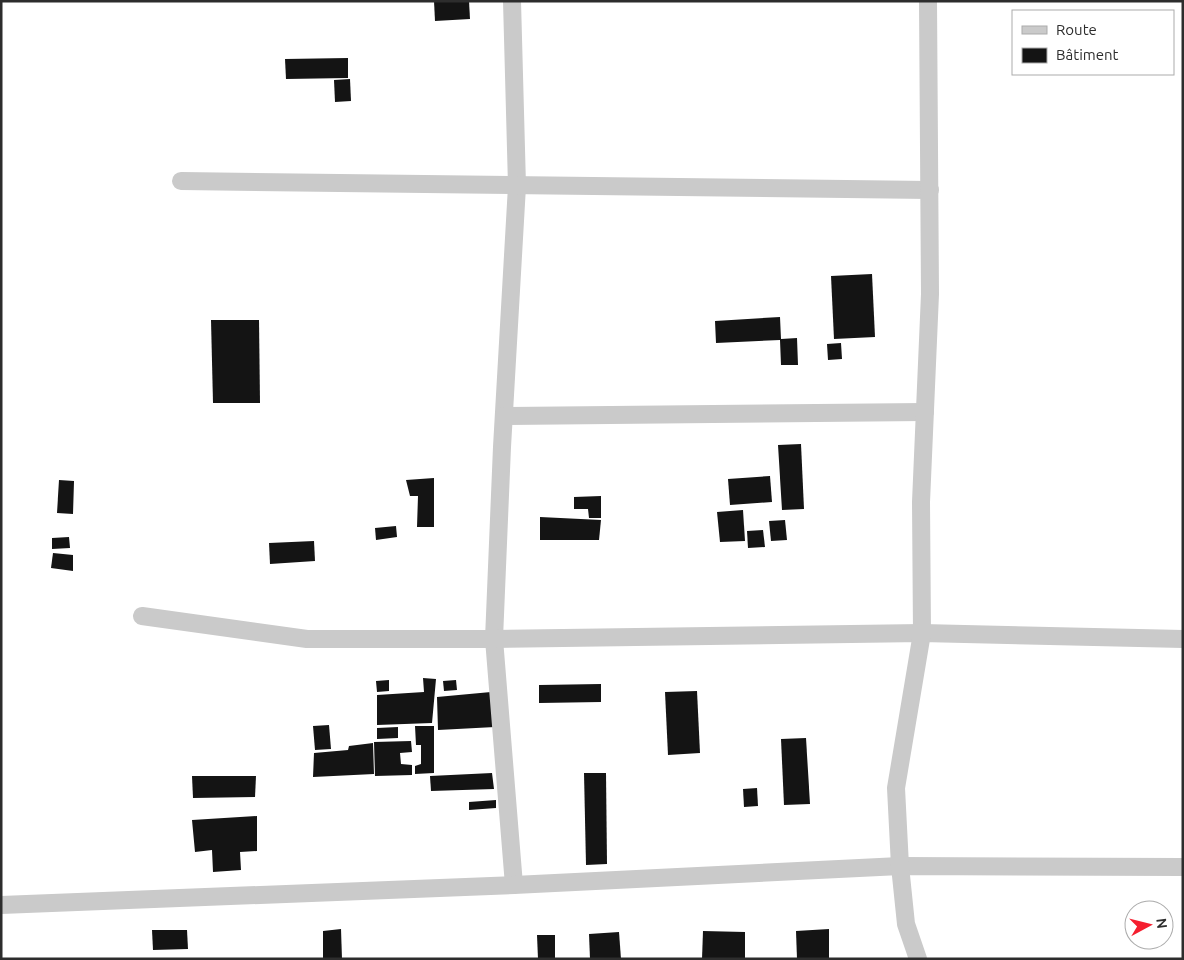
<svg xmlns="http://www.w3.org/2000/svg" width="1184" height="960" font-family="Ubuntu,sans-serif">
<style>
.building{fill:#141414}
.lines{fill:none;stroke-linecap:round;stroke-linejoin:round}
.minor{stroke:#cacaca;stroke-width:18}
</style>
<rect width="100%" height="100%" fill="#fff"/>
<!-- building -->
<g class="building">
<path d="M434,1h35l1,18 -35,2z"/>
<path d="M348,58v20l-62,1 -1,-20z"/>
<path d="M350,79l1,22 -16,1 -1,-22z"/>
<path d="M872,274l3,63 -41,2 -3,-63z"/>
<path d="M780,317l1,22 16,-1 1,27h-17l-1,-25 -64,3 -1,-22z"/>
<path d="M211,320h48l1,83h-47z"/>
<path d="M841,343l1,16 -14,1 -1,-16z"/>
<path d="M801,444l3,65 -22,1 -4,-65z"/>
<path d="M770,476l2,26 -42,3 -2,-26z"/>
<path d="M434,478v49h-17l1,-31h-8l-4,-16z"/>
<path d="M59,480l15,1 -1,33 -16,-1z"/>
<path d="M601,496v22h-12l-1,-9h-14v-12z"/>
<path d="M743,510l2,31 -25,1 -3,-30z"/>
<path d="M540,517l61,3 -2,20h-59z"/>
<path d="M785,520l2,20 -16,1 -2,-20z"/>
<path d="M396,526l1,11 -21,3 -1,-12z"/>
<path d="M763,530l2,17 -17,1 -1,-17z"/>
<path d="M69,537l1,11 -18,1v-11z"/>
<path d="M314,541l1,20 -45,3 -1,-21z"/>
<path d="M53,553l20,2v16l-22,-3z"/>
<path d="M423,678l13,1 -4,44 -55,2v-30l47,-3z"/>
<path d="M389,680v11l-12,1 -1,-11z"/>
<path d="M456,680l1,10 -13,1 -1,-10z"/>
<path d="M601,684v18l-62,1v-18z"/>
<path d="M697,691l3,62 -32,2 -3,-63z"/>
<path d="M491,692l4,35 -57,3 -1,-33z"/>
<path d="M329,725l2,24 -16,1 -2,-24z"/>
<path d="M415,726h19v47l-19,1v-8l6,-2v-19h-5z"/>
<path d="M398,727v11l-21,1v-11z"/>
<path d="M806,738l4,66 -26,1 -3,-66z"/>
<path d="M411,741l1,11 -12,1 1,11 11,1v10l-37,1 -1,-34z"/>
<path d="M373,743l1,31 -61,3 1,-24 34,-3 1,-4z"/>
<path d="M492,773l2,16 -63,2 -1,-15z"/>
<path d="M584,773h22l1,91 -21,1z"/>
<path d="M192,776h64l-1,21 -62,1z"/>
<path d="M757,788l1,18 -14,1 -1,-18z"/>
<path d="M496,800v8l-27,2v-8z"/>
<path d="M257,816v35l-17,1 1,18 -28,2 -1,-22 -17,2 -3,-32z"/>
<path d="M341,929l1,30h-19v-28z"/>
<path d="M829,929v30h-32l-1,-28z"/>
<path d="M152,930h35l1,19 -35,1z"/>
<path d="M703,931l42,1v27h-43z"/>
<path d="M619,932l2,27h-31l-1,-25z"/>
<path d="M537,935h18v24h-17z"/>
</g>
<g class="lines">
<!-- minor -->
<g class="minor">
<path d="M512,1l5,185 -15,261 -8,192 20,246"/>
<path d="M181,181l749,9"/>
<path d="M504,416l421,-4"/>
<path d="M142,616l165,23h187l428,-6 261,6"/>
<path d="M1,905l513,-20 386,-19 283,1"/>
<path d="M918,959l-12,-35 -6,-58 -4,-78 26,-155 -1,-131 9,-208 -2,-293"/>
</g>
</g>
<!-- border -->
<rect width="1184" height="960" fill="none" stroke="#2d2d2d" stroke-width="5"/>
<!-- legend -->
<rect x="1012" y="10" width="162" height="65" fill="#ffffff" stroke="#ababab"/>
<rect x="1022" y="26" width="25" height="8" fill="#cacaca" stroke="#ababab"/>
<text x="1056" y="35" font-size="15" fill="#2d2d2d">Route</text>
<rect x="1022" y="48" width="25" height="15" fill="#141414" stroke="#ababab"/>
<text x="1056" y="60" font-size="15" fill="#2d2d2d">Bâtiment</text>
<!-- north arrow -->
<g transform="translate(1149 925) rotate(83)"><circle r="24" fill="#ffffff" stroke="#ababab"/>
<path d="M0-4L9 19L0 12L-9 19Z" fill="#f51e2f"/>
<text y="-8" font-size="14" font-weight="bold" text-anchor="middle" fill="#2d2d2d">N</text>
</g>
</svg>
